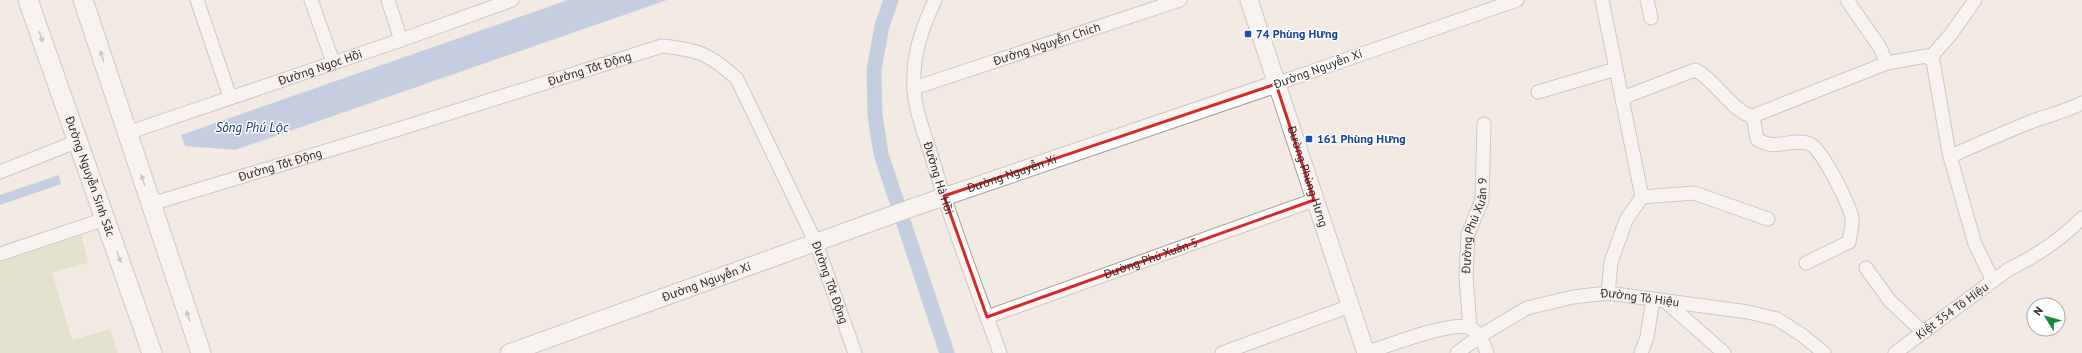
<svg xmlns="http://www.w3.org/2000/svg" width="2082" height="353" font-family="'PT Sans',sans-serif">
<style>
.green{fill:#d1d8b0}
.water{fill:#8eaddd}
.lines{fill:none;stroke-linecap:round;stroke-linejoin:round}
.canal{stroke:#8eaddd;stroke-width:15}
.minor-casing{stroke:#a59d96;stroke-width:15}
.tertiary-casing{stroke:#a59d96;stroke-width:19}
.secondary-casing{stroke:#a59d96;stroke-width:21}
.minor{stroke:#fff;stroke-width:13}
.tertiary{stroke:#fff;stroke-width:17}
.secondary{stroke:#fff;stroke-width:19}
.oneway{fill:#a09f9e}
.marked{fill:none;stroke:#d62828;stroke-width:3;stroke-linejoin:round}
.transit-dot{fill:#1a4fb4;stroke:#fff;stroke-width:1.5}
.labels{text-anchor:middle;stroke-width:3;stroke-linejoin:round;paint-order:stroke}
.transit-label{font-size:12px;font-weight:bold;fill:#164399;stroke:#fff;text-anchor:start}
.street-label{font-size:12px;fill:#2d2a27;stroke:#fff}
.water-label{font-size:13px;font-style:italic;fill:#0f356e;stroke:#fff}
</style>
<rect width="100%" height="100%" fill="#f3eae3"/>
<!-- green -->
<path class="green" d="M81,233l7,30 -36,9 20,68 38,-11 8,24h-118v-92z"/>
<!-- water -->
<g class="water">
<path d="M568,0h99l-432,150 -50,-4 -4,-11z"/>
<path d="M59,175l2,9 -61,21v-10z"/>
</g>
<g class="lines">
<!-- canal -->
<path class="canal" d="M891,0l-9,26 -8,44 1,45 6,39 66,199"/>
<!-- minor casing -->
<g class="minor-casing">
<g id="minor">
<path d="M197,0l33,97"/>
<path d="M311,0l22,62"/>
<path d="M388,0l13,40"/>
<path id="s1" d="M935,0c-13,28 -23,56 -21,88 1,24 12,49 19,73 19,65 44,128 67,192"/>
<path d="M1602,0l40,197 -16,23 -15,42 -3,31"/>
<path d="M1647,0l4,18"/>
<path d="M1847,0l32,46 8,17"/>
<path d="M1930,58l21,-24 24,-34"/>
<path d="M1276,84l241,-84"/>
<path id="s2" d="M914,88l266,-88"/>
<path d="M1538,92l78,-23"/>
<path d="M1622,98l73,-28c19,8 40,45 58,46l134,-53 39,-7 7,5 16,92 26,91 18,37"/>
<path d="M1753,116l4,23c18,13 34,-2 53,5 12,5 39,60 42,74 1,7 -2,16 -3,24l-43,21"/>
<path id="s3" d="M127,133l274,-93 111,-40"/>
<path d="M1951,156c27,-12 54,-24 82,-35 17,-6 33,-10 49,-18"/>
<path d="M0,172l78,-31"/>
<path d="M1642,197l52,-4 74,26"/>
<path id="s4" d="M151,204l251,-76 260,-82c37,4 48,8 75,33l79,164 39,110"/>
<path d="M0,254l105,-35"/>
<path d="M1866,268l24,33 33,31"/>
<path d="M1665,301l59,52"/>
<path id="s5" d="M987,317l327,-117"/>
<path id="s6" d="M1470,328l-4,-52 2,-42 14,-34 2,-76"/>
<path d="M1222,353l128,-47"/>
<path d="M1366,353c21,-7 86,-33 104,-25 11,5 13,15 17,25"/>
<path id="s7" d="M1457,353l23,-17 47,-28 46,-11 35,-4 140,19 29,7 25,16 22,18"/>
<path d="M1641,353l6,-16 6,-38"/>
<path id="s8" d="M1895,353l114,-84c28,-13 51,-29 73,-51"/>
</g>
</g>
<!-- tertiary casing -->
<g class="tertiary-casing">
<g id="tertiary">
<path id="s9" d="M1249,0l117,353"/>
<path id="s10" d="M509,353l405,-146 362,-123"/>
</g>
</g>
<!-- secondary casing -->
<g class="secondary-casing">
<g id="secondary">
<path id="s11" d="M28,0l124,353"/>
<path d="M83,0l118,353"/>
</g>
</g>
<!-- minor -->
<use href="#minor" class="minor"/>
<!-- tertiary -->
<use href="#tertiary" class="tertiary"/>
<!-- secondary -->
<use href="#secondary" class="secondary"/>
</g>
<!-- one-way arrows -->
<defs><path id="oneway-solid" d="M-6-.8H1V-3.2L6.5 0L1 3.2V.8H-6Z"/></defs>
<g class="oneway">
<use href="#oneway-solid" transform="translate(41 37) rotate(71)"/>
<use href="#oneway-solid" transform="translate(102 56) rotate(-108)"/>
<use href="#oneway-solid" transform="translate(143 180) rotate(-109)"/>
<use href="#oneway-solid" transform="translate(119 257) rotate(71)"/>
<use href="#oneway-solid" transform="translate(188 316) rotate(-109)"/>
</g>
<!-- marked area -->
<path d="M0 0H2082V353H0ZM1276,84l38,116 -327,117 -43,-121z" fill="#f3eae3" fill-opacity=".55" fill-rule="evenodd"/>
<path class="marked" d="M1276,84l38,116 -327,117 -43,-121z"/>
<!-- markers -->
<g class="transit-dot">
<rect x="1244" y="30" width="8" height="8" rx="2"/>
<rect x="1305" y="135" width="8" height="8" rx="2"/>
</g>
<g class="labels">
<!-- transit labels -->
<g class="transit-label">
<text x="1256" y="38">74 Phùng Hưng</text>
<text x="1317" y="143">161 Phùng Hưng</text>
</g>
<!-- street labels -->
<g class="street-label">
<text dy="4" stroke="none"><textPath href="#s2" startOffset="140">Đường Nguyễn Chích</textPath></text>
<text dy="4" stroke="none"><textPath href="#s3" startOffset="204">Đường Ngọc Hồi</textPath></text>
<text dy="4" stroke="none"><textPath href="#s4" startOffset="459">Đường Tốt Động</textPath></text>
<text transform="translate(1318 69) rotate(-20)" y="4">Đường Nguyễn Xí</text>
<text dy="4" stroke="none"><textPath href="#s4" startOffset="135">Đường Tốt Động</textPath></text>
<text dy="4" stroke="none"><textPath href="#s10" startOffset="534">Đường Nguyễn Xí</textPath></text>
<text dy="4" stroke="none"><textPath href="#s11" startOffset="187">Đường Nguyễn Sinh Sắc</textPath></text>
<text dy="4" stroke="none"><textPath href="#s9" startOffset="186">Đường Phùng Hưng</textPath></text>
<text dy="4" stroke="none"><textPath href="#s1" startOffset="185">Đường Hà Hồi</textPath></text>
<text dy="4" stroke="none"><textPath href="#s6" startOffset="104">Đường Phú Xuân 9</textPath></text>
<text dy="4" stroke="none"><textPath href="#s5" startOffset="174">Đường Phú Xuân 5</textPath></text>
<text dy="4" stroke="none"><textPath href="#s10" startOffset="210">Đường Nguyễn Xí</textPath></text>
<text dy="4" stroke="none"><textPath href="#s4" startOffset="843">Đường Tốt Động</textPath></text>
<text dy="4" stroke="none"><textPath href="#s7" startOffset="198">Đường Tô Hiệu</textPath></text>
<text dy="4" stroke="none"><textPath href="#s8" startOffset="71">Kiệt 354 Tô Hiệu</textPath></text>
</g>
<!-- water labels -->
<g class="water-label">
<text x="252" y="132">Sông Phú Lộc</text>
</g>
</g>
<!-- north arrow -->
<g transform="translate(2046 317) rotate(307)"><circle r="19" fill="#ffffff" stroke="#abaaa9"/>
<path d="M0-3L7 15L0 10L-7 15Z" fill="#16873f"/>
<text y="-6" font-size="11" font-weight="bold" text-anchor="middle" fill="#2d2a27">N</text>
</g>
</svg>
